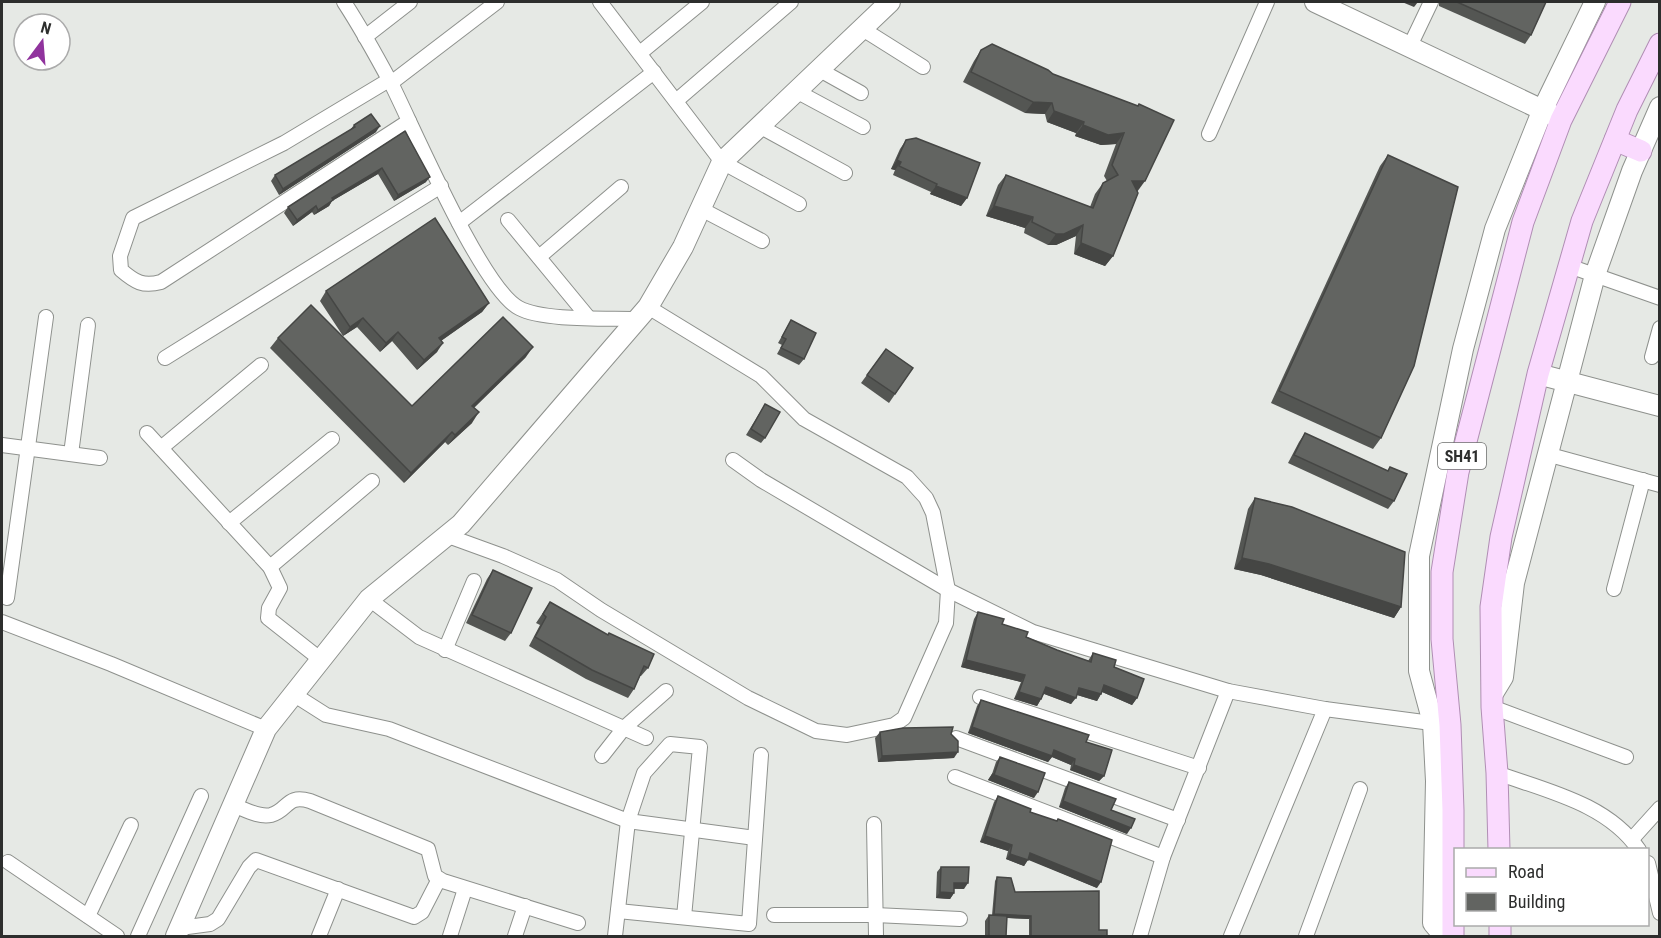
<svg xmlns="http://www.w3.org/2000/svg" width="1661" height="938" font-family="'Roboto Condensed',sans-serif">
<style>
.lines{fill:none;stroke-linecap:round;stroke-linejoin:round}
.street-casing{stroke:#8e918d;stroke-width:16}
.secondary-casing{stroke:#8e918d;stroke-width:22}
.primary-casing{stroke:#b08eb4;stroke-width:23}
.street{stroke:#fff;stroke-width:14}
.secondary{stroke:#fff;stroke-width:20}
.primary{stroke:#fadafe;stroke-width:21}
.wall{fill:#545653}
.shaded-wall{fill:#454644}
.building{fill:#626461;stroke:#454644;stroke-width:1.5}
.labels{text-anchor:middle;stroke-width:6;stroke-linejoin:round;paint-order:stroke}
.shield{fill:#fff;stroke:#6c6d6c;stroke-width:1.5}
.shield-label{font-size:16px;font-weight:bold;fill:#2d2e2d}
</style>
<rect width="100%" height="100%" fill="#e6e9e5"/>
<g class="lines">
<!-- street casing -->
<g class="street-casing">
<g id="street">
<path d="M344,2c17,26 33,55 48,83 22,44 90,204 127,223 24,13 88,10 117,11"/>
<path d="M600,2l122,160 77,42"/>
<path d="M861,28l62,39"/>
<path d="M365,37l45,-35"/>
<path d="M1410,46l21,-44"/>
<path d="M640,53l62,-51"/>
<path d="M818,69l43,24"/>
<path d="M389,80l-105,63 -151,75 -13,38 1,14c14,12 22,17 40,12l248,-161"/>
<path d="M391,83l106,-81"/>
<path d="M796,91l67,36"/>
<path d="M676,101l115,-99"/>
<path d="M759,126l86,47"/>
<path d="M1209,134l58,-132"/>
<path d="M701,209l61,32"/>
<path d="M508,220l80,97"/>
<path d="M459,223l195,-151"/>
<path d="M539,257l82,-70"/>
<path d="M1569,266l91,32"/>
<path d="M1652,357l8,-29"/>
<path d="M165,358l276,-172"/>
<path d="M147,433l123,134 10,21 -11,20 -1,10 52,41"/>
<path d="M2,445l98,13"/>
<path d="M161,448l100,-83"/>
<path d="M71,454l17,-129"/>
<path d="M1550,455l110,30"/>
<path d="M733,460l28,20 187,110 85,42 195,59 97,18 114,15"/>
<path d="M229,523l103,-84"/>
<path d="M448,536l55,20 54,24 44,30 147,88 68,33 31,4 47,-10 10,-7 42,-95 2,-33 -15,-77 -7,-15 -19,-21 -103,-58 -43,-43 -113,-69"/>
<path d="M270,567l102,-86"/>
<path d="M1614,589l29,-109"/>
<path d="M7,598l39,-281"/>
<path d="M369,599l50,38 227,101"/>
<path d="M2,622l109,42 155,65"/>
<path d="M445,650l29,-69"/>
<path d="M293,694l33,21 63,14 239,92 127,17"/>
<path d="M980,697l219,71"/>
<path d="M1492,707l134,50"/>
<path d="M956,738l222,82"/>
<path d="M602,756l22,-28 42,-37"/>
<path d="M1497,773c50,18 111,31 142,77"/>
<path d="M955,777l208,80"/>
<path d="M233,805c11,4 26,13 38,10 18,-5 15,-21 39,-14l118,48 7,27 8,5 135,42"/>
<path d="M874,824l2,112"/>
<path d="M1632,839l28,-31"/>
<path d="M8,862l109,74"/>
<path d="M1648,863l12,50"/>
<path d="M618,911l131,13 12,-169"/>
<path d="M774,915h101l85,4"/>
<path d="M88,916l43,-91"/>
<path d="M180,928l30,-4 8,-5 31,-52 7,-7 158,57 8,-5 17,-33"/>
<path d="M138,936l63,-140"/>
<path d="M319,936l19,-47"/>
<path d="M450,936l15,-47"/>
<path d="M515,936l10,-30"/>
<path d="M615,936l13,-115 16,-48 26,-29 30,3 -16,170"/>
<path d="M1140,936l23,-79 65,-166"/>
<path d="M1231,936l94,-227"/>
<path d="M1306,936l54,-147"/>
</g>
</g>
<!-- secondary casing -->
<g class="secondary-casing">
<g id="secondary">
<path d="M1315,2l238,113"/>
<path d="M1538,374l122,32"/>
<path d="M1492,695l11,-18 11,-94 81,-308 37,-104 28,-64"/>
<path d="M176,936l90,-207 103,-130 92,-75 187,-217 35,-60 39,-85 168,-160"/>
<path d="M1444,936l-11,-13 3,-142 -3,-58 -14,-52v-115l44,-207 32,-120 48,-120 52,-107"/>
</g>
</g>
<!-- primary casing -->
<g class="primary-casing">
<g id="primary">
<path d="M1615,140l26,11"/>
<path d="M1499,850l-2,-77 -5,-66 -1,-100 10,-70 37,-163 44,-153 45,-111 33,-66"/>
<path d="M1500,924v12"/>
<path d="M1453,936v-126l-3,-85 -8,-86v-67l16,-100 65,-250 38,-102 59,-118"/>
</g>
</g>
<!-- street -->
<use href="#street" class="street"/>
<!-- secondary -->
<use href="#secondary" class="secondary"/>
<!-- primary -->
<use href="#primary" class="primary"/>
</g>
<!-- wall -->
<g class="wall">
<path d="M1439,2h107l-15,33 -6,9 -86,-38z"/>
<path d="M981,50l72,24 84,32 2,-2 -2,88 -24,64 -8,10 -31,-12 2,-18 -20,9h-8l-24,-12 1,-5 -39,-12 12,-31 8,-10 84,32 5,-13 8,-11 4,-2 -3,-5 12,-32 -15,1 -26,-9 1,-3 -29,-11 -2,-8 -20,-1 -62,-31 11,-21z"/>
<path d="M354,125l22,7 -97,63 -8,-14 4,-6 75,-45z"/>
<path d="M405,131l21,51 -32,19 -16,-27 -46,27 -3,5 -15,9 -2,-3 -19,14 -9,-13 4,-6z"/>
<path d="M906,140l61,58 -6,8 -31,-12 1,-2 -38,-17 2,-5 -4,-1 9,-20z"/>
<path d="M1388,155l-7,283 -8,11 -102,-46 109,-237z"/>
<path d="M326,291l163,12 -7,9 -41,29 -4,11 -20,18 -25,-29 -12,11 -23,-25 -14,9 -23,-35z"/>
<path d="M791,320l13,39 -5,6 -22,-11 5,-9 -4,-2z"/>
<path d="M278,338l134,68 114,-49 -52,51 -2,15 -24,22 -3,-3 -41,41 -134,-135z"/>
<path d="M886,349l27,19 -24,35 -28,-20z"/>
<path d="M765,404v34l-4,5 -15,-8z"/>
<path d="M1305,433l82,38 3,-4 4,34 -6,8 -100,-46 11,-21z"/>
<path d="M1255,498l146,109 -7,11 -133,-43 -27,-6 14,-60z"/>
<path d="M493,570l18,63 -6,8 -39,-18 21,-44z"/>
<path d="M550,602l98,66 -7,8h-1l-6,13 -6,9 -42,-19 -57,-33 11,-21 -4,-2z"/>
<path d="M978,612l48,25 31,13 31,11 5,-8 21,14 23,31 -5,7 -30,-13 -5,9 -20,-6 -6,9 -27,-10 -3,5 -4,7 -23,-7 7,-17 -60,-15 13,-48z"/>
<path d="M981,700l105,42 18,34 -5,5 -29,-11 1,-5 -19,-8 -4,5 -80,-29 9,-27z"/>
<path d="M880,732l74,26 -76,4 -3,-24z"/>
<path d="M1000,757l34,41 -46,-18 4,-6 4,-12z"/>
<path d="M1069,782l42,28 16,24 -68,-27 6,-19z"/>
<path d="M998,796l32,16 26,9 2,-2 39,69 -69,-29 -4,7 -18,-7 2,-8 -28,-9 14,-40z"/>
<path d="M941,867l23,22h-10v4l-4,6 -14,-1 1,-26z"/>
<path d="M997,877l18,15 84,38 8,6h-78v-17l-22,-1 -1,18h-21v-15l4,-6h3l3,-34z"/>
</g>
<!-- shaded-wall -->
<g class="shaded-wall">
<path d="M1402,2h16l-4,5z"/>
<path d="M1033,102l19,1 -7,11 -20,-1z"/>
<path d="M1054,111l30,11 -8,11 -29,-11z"/>
<path d="M1083,125l41,8 -8,11 -15,1 -26,-9z"/>
<path d="M380,126l-4,6 -97,63 4,-6z"/>
<path d="M897,160l4,2 -6,8 -4,-1z"/>
<path d="M382,168l-4,6 -46,27 -3,5 -15,9 4,-5 14,-12z"/>
<path d="M430,177l-4,5 -32,19 4,-6z"/>
<path d="M1132,181h13l-8,11z"/>
<path d="M936,186l31,12 -6,8 -31,-12z"/>
<path d="M316,206l-4,6 -19,14 4,-6z"/>
<path d="M994,206l39,11 -8,11 -39,-12z"/>
<path d="M1083,225l-7,11 -20,9h-8l8,-11z"/>
<path d="M1081,243l32,13 -8,10 -31,-12z"/>
<path d="M489,303l-7,9 -50,35 7,-9z"/>
<path d="M363,318l-6,9 -14,9 7,-9z"/>
<path d="M398,332l-6,9 -12,11 6,-9z"/>
<path d="M443,343l-6,9 -20,18 7,-10z"/>
<path d="M533,347l-7,10 -61,59 7,-10z"/>
<path d="M479,412l-7,11 -24,22 7,-10z"/>
<path d="M452,432l-7,10 -41,41 7,-10z"/>
<path d="M1242,558l27,6 132,43 -7,11 -133,-43 -27,-6z"/>
<path d="M966,660l59,15 -4,7 -60,-15z"/>
<path d="M1104,685l33,13 -5,7 -32,-14z"/>
<path d="M1046,687l30,11 -5,6 -29,-11z"/>
<path d="M1079,688l22,6 -4,7 -23,-7z"/>
<path d="M1019,692l22,7 -4,7 -23,-7z"/>
<path d="M972,727l82,23 21,9 -4,6 -19,-8 -4,5 -80,-29z"/>
<path d="M958,752l-4,6 -76,4 4,-6z"/>
<path d="M1074,765l30,11 -5,5 -29,-11z"/>
<path d="M992,774l46,18 -4,6 -46,-18z"/>
<path d="M1063,801l68,27 -4,6 -68,-27z"/>
<path d="M985,836l27,9 -4,6 -28,-9z"/>
<path d="M1030,853l71,29 -4,6 -71,-29z"/>
<path d="M1010,854l18,6 -4,6 -18,-7z"/>
<path d="M954,883h14l-4,6 -14,-1z"/>
<path d="M940,892l14,1 -4,6 -14,-1z"/>
<path d="M994,914l37,2 -2,3 -37,-2z"/>
</g>
<!-- building -->
<g class="building">
<path d="M1457,2h89l-15,33z"/>
<path d="M992,44l56,26 5,4 85,32 1,-2 35,16 -29,61h-13l6,12 -25,63 -32,-13 2,-18 -19,9h-8l-24,-12 1,-5 -39,-11 12,-31 87,33 10,-25 15,-8 -6,-10 12,-32 -16,2 -25,-10 1,-3 -30,-11 -2,-8 -19,-1 -62,-30 10,-22z"/>
<path d="M371,114l9,12 -97,63 -8,-14 80,-48 -1,-2z"/>
<path d="M405,131l25,46 -32,18 -16,-27 -50,30 1,2 -15,10 -2,-4 -19,14 -9,-13z"/>
<path d="M916,138l64,25 -13,35 -31,-12 1,-2 -38,-18 2,-4 -4,-2 9,-20z"/>
<path d="M1388,155l70,32 -44,179 -33,72 -102,-47z"/>
<path d="M435,218l54,85 -50,35 4,5 -19,17 -26,-28 -12,11 -23,-25 -13,9 -24,-36z"/>
<path d="M311,305l101,101 91,-89 30,30 -61,59 7,6 -24,23 -3,-3 -41,41 -133,-135z"/>
<path d="M791,320l25,13 -12,26 -23,-11 5,-9 -4,-2z"/>
<path d="M886,349l27,19 -18,26 -28,-19z"/>
<path d="M765,404l15,8 -15,26 -14,-9z"/>
<path d="M1305,433l83,38 2,-4 17,7 -13,27 -100,-46z"/>
<path d="M1255,498l37,9 113,45 -4,55 -132,-43 -27,-6z"/>
<path d="M493,570l39,18 -21,45 -39,-18z"/>
<path d="M550,602l58,33 1,-2 45,21 -6,14 -4,-2 -10,23 -42,-19 -57,-33 11,-20 -3,-3z"/>
<path d="M978,612l26,7 -2,5 26,8 -2,5 31,13 34,12 2,-9 23,7 -2,7 30,12 -7,19 -33,-13 -3,9 -22,-6 -3,10 -30,-11 -5,12 -22,-7 6,-17 -59,-15z"/>
<path d="M981,700l108,35 -3,7 26,8 -8,26 -30,-11 1,-6 -21,-9 -2,6 -80,-29z"/>
<path d="M953,727l-2,7 7,7v11l-76,4 -2,-24 23,-4z"/>
<path d="M1000,757l45,16 -7,19 -46,-18 2,1z"/>
<path d="M1069,782l47,17 -5,11 24,9 -4,9 -68,-27z"/>
<path d="M998,796l33,13 -1,3 27,9 1,-2 54,21 -11,42 -71,-29 -2,7 -18,-6 2,-9 -27,-9z"/>
<path d="M941,867h28l-1,16h-14v10l-14,-1z"/>
<path d="M997,877l14,1 4,14 84,-1v39h8v6h-76v-20l-37,-2z"/>
<path d="M989,915l18,1 -1,20h-17z"/>
</g>
<g class="labels">
<!-- shield labels -->
<rect class="shield" x="1438" y="443" width="48" height="26" rx="4.5"/>
<g class="shield-label">
<text x="1462" y="462">SH41</text>
</g>
</g>
<!-- border -->
<rect width="1661" height="938" fill="none" stroke="#2d2e2d" stroke-width="6"/>
<!-- legend -->
<rect x="1454" y="848" width="195" height="78" fill="#ffffff" stroke="#ababab" stroke-width="1.5"/>
<rect x="1466" y="868" width="30" height="9" fill="#fadafe" stroke="#ababab" stroke-width="1.5"/>
<text x="1508" y="878" font-size="18" fill="#2d2e2d">Road</text>
<rect x="1466" y="893" width="30" height="18" fill="#626461" stroke="#ababab" stroke-width="1.5"/>
<text x="1508" y="908" font-size="18" fill="#2d2e2d">Building</text>
<!-- north arrow -->
<g transform="translate(42 42) rotate(16)"><circle r="28" fill="#ffffff" stroke="#ababab" stroke-width="1.5"/>
<path d="M0-4.5L10 22L0 15L-10 22Z" fill="#90339d"/>
<text y="-9" font-size="16" font-weight="bold" text-anchor="middle" fill="#2d2e2d">N</text>
</g>
</svg>
